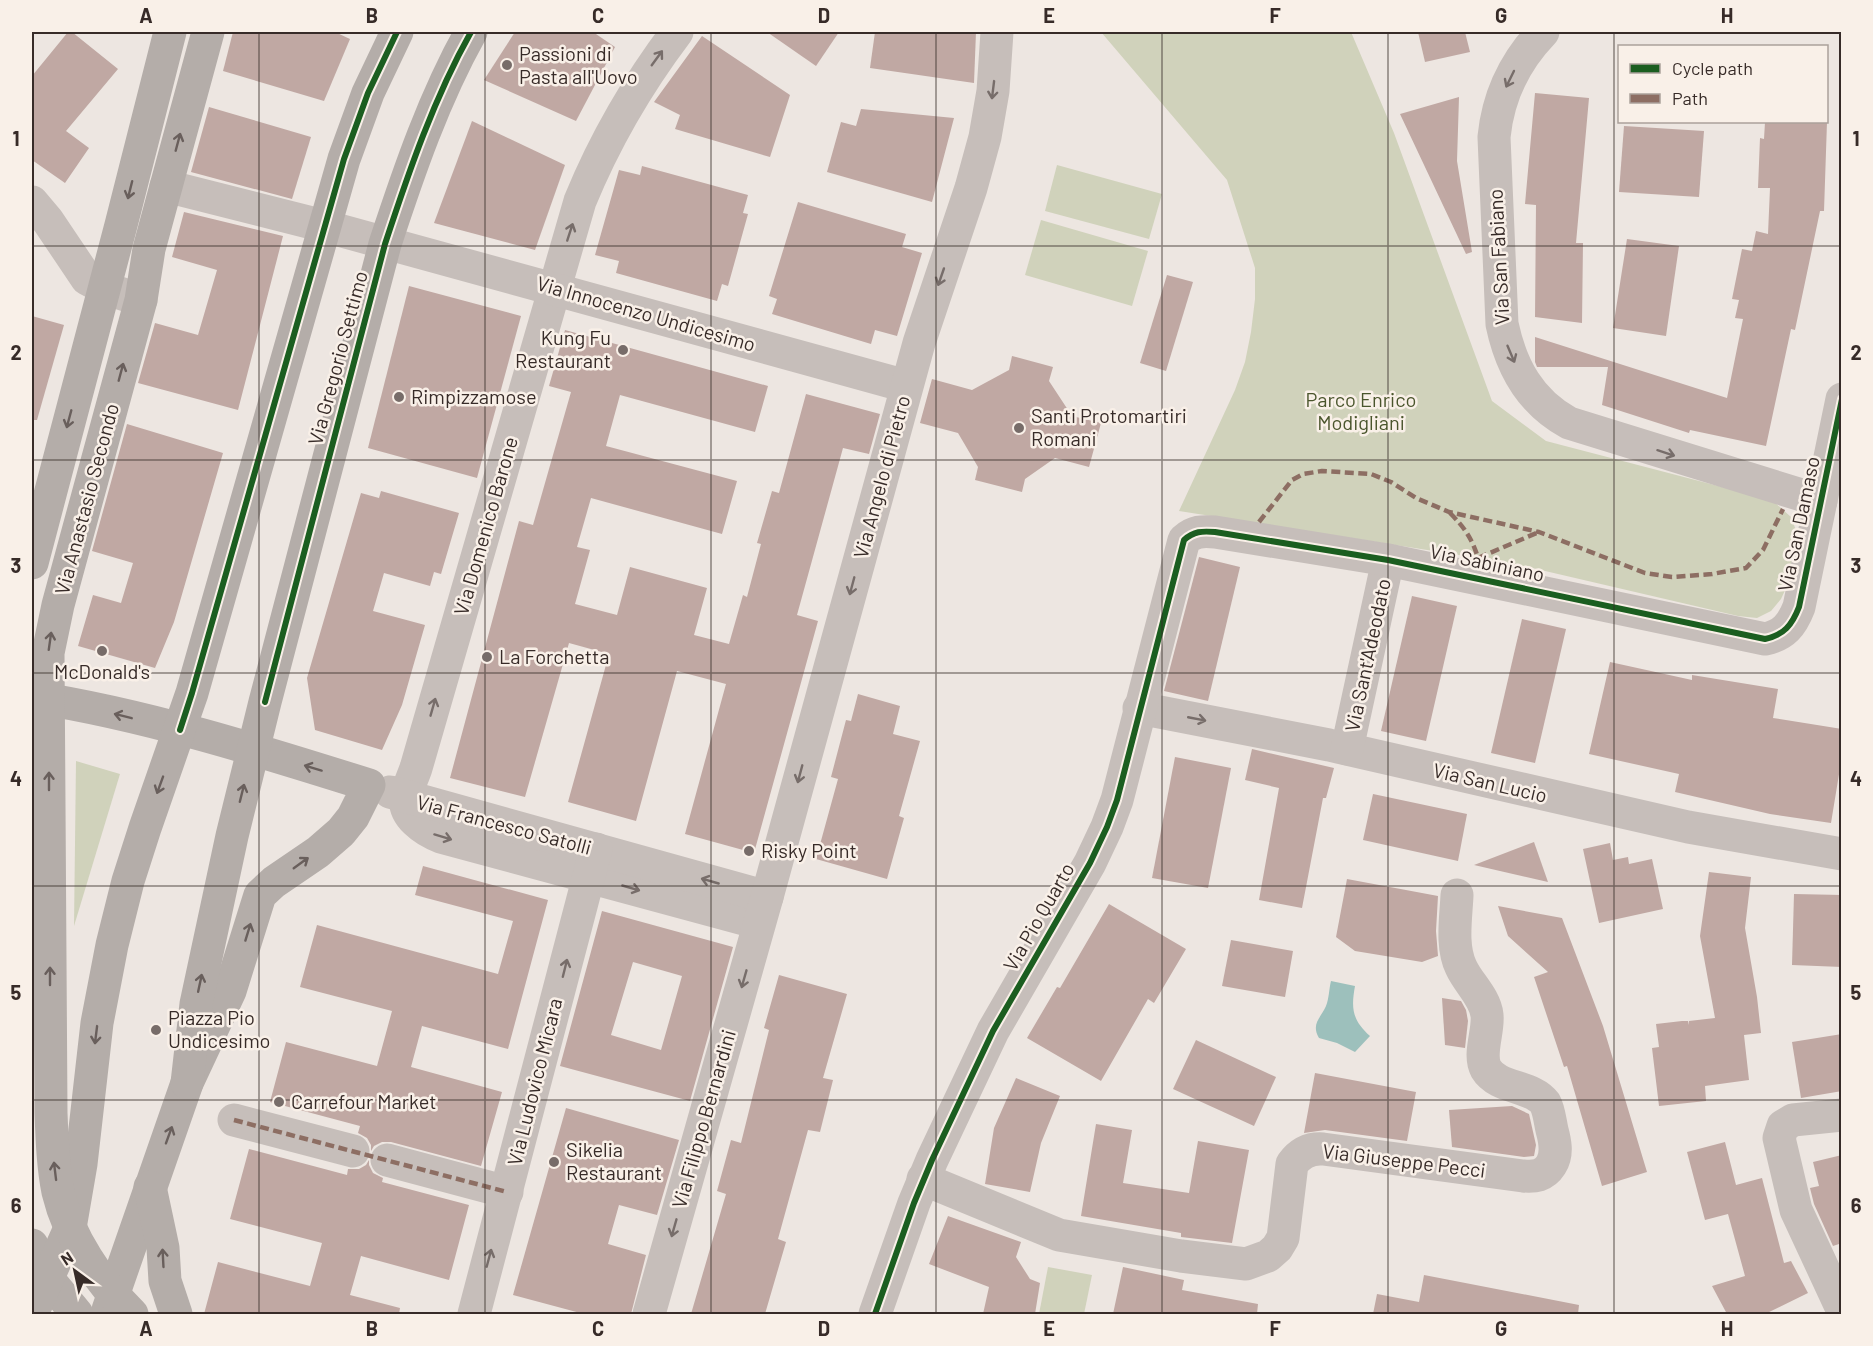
<svg xmlns="http://www.w3.org/2000/svg" width="1873" height="1346" font-family="Barlow,sans-serif">
<style>
.green{fill:#d0d2bb}
.water{fill:#9dc0bc}
.building{fill:#c0a8a3;fill-rule:evenodd}
.lines{fill:none;stroke-linecap:round;stroke-linejoin:round}
.minor{stroke:#c6beba;stroke-width:33}
.major{stroke:#b4ada9;stroke-width:33}
.quiet{stroke:#8d6e63;stroke-width:4.5;stroke-dasharray:9 4.5;stroke-linecap:butt}
.cycleway-casing{stroke:#f9f0e8;stroke-width:10}
.cycleway{stroke:#1b5e20;stroke-width:6}
.oneway{stroke:#776d6a}
.oneway2{stroke:#695f5c}
.grid{fill:none;stroke:#372b28;stroke-width:1.5;stroke-opacity:0.55}
.poi-dot{fill:#776c69;stroke:#f9f0e8;stroke-width:2}
.labels{text-anchor:middle;stroke-width:5;stroke-linejoin:round;paint-order:stroke}
.poi-label{font-size:20px;fill:#372b28;stroke:#f9f0e8;text-anchor:start}
.street-label{font-size:20px;fill:#372b28;stroke:#f9f0e8}
.park-label{font-size:20px;fill:#4a552c;stroke:#f9f0e8}
.neatline{fill:none;stroke:#372b28;stroke-width:2}
.grid-label{font-size:20px;text-anchor:middle;font-weight:bold;fill:#372b28}
</style>
<rect width="100%" height="100%" fill="#ede6e1"/>
<!-- green -->
<g class="green">
<path d="M1101,32h250l43,101 98,268 54,40 226,59 19,17 6,16 -10,53 -6,13 -10,12 -14,7 -19,-2 -210,-49 -50,-9 -299,-47 56,-121 10,-28 6,-30 4,-33v-31l-28,-88z"/>
<path d="M1057,165l105,29 -13,45 -104,-28z"/>
<path d="M1041,220l107,31 -16,55 -107,-31z"/>
<path d="M76,761l44,13 -46,152z"/>
<path d="M1048,1267l44,8 -8,39h-45z"/>
</g>
<!-- water -->
<path class="water" d="M1331,981l24,5c-4,22 -3,34 15,50l-15,16 -18,-9 -18,-5c-8,-14 1,-19 7,-32 3,-7 3,-17 5,-25z"/>
<!-- building -->
<g class="building">
<path d="M68,32h4l46,37 -52,62 23,17 -24,35 -33,-23v-84z"/>
<path d="M233,32h102l15,7 -26,62 -101,-30z"/>
<path d="M515,32h78l22,15 -39,74 -92,-41z"/>
<path d="M767,32h72l-23,34z"/>
<path d="M875,32h101l-2,51 -104,-15z"/>
<path d="M1418,32h47l5,20 -45,10z"/>
<path d="M702,36l88,59 -20,62 -95,-28 5,-14 -26,-13z"/>
<path d="M1535,93l54,5 -13,145h7l-1,80 -47,-6 1,-112 -11,-1z"/>
<path d="M1459,97l-2,64 15,91 -6,2 -66,-140z"/>
<path d="M209,107l102,30 -19,62 -101,-27z"/>
<path d="M861,109l93,9 -22,84 -105,-30 14,-50 15,4z"/>
<path d="M472,121l93,44 -30,85 -101,-27z"/>
<path d="M1765,122h62l-3,89h-4l-25,119 -4,-1 -25,117 -76,-16 -1,3 -87,-28 6,-38h-71l-2,-5v-25l192,61 16,-79 -8,-1 4,-18 -7,-1 10,-50 10,2 4,-20 12,3 2,-46h-12l2,-50 4,1z"/>
<path d="M1624,126l80,5 -5,66 -80,-5z"/>
<path d="M642,166l106,29 -5,18 5,1 -20,72 -6,-2 -5,17 -101,-28 3,-12 -24,-6 24,-85 21,5z"/>
<path d="M798,202l108,32 -4,13 20,6 -25,83 -22,-6 -4,14 -99,-30 5,-15 -8,-3z"/>
<path d="M184,212l99,24 -45,174 -100,-27 17,-60 43,12 19,-65 -45,-13z"/>
<path d="M1627,239l52,7 -13,90 -53,-8z"/>
<path d="M1167,275l26,7 -27,89 -26,-8z"/>
<path d="M409,286l112,30 -44,162 -109,-30z"/>
<path d="M32,316l32,9 -27,95h-5z"/>
<path d="M565,330l203,56 -13,46 -135,-37 -14,51 131,35 -15,53 -131,-36 -14,49 13,3 -15,54 42,11 13,-48 77,21 -13,47 35,9 14,-49 4,2 14,-53 -4,-1 15,-52 7,2 27,-99 74,20 -11,40 -26,-6 -46,167 21,6 -64,232 -69,-19 41,-150 -49,-13 -41,150 -68,-19 41,-148 -40,-11 -44,154 -75,-19 69,-257 14,4 38,-133 -22,-6z"/>
<path d="M1012,356l41,11 -4,14 23,35 29,7 -12,44 -34,-9 -30,21 -3,13 -47,-12 3,-13 -20,-34 -38,-10 12,-44 40,11 37,-20z"/>
<path d="M127,424l96,29 -49,169 -19,46 -77,-22 15,-51 28,8 12,-40 -41,-12z"/>
<path d="M381,491l78,22 -18,61 -7,-2 -4,14 -46,-13 -11,38 52,14 -23,80 -20,45 -67,-20 -8,-52 54,-185 18,5z"/>
<path d="M1199,557l41,10 -32,134 -44,-10z"/>
<path d="M1412,596l45,10 -31,135 -45,-10z"/>
<path d="M1522,619l44,10 -31,134 -44,-10z"/>
<path d="M1610,662l82,18v-5l86,14 -5,29 69,11v27l-11,67 -61,-9 -95,-22 4,-18 -90,-20z"/>
<path d="M858,694l42,12 -7,28 27,7 -21,75 5,2 -17,61 -71,-20 22,-80 -7,-2 15,-57 5,1z"/>
<path d="M1252,749l82,19 -8,30h-3l-21,110 -43,-8 20,-112 -34,-8z"/>
<path d="M1175,757l56,11 -23,120 -56,-10z"/>
<path d="M1373,794l94,20 -9,47 -95,-21z"/>
<path d="M1534,842l14,40 -74,-17z"/>
<path d="M1610,843l3,17 15,-3 1,7 23,-5 11,50 -64,14 -16,-74z"/>
<path d="M423,866l125,34 -40,149 -86,-23 -11,41 91,25 -21,74 -90,-24h-9l-8,4 -3,5v-6l-4,-7 -9,-5 2,-7 -90,-24 16,-60 91,24 15,-55 -92,-24 17,-62 181,49 15,-53 -98,-26z"/>
<path d="M1709,872l42,5 -6,51 12,69 4,36 -17,2 5,45 -44,6 1,15 -47,5 -7,-58 7,-1 -3,-23 26,-3h6v4l1,-4 26,-3 -15,-82z"/>
<path d="M1347,879l91,17 -2,35 2,25 -16,6 -67,-11 -19,-14z"/>
<path d="M1794,894l48,1v72l-50,-2z"/>
<path d="M1109,904l77,45 -32,54 -6,-4 -47,82 -74,-43 30,-51 3,1z"/>
<path d="M1498,906l64,12 41,108 44,146 -45,14 -35,-120 -3,1 -30,-90 14,-5 -40,-36z"/>
<path d="M602,911l131,36 -43,154 -130,-35zM633,962l49,14 -21,74 -50,-15z"/>
<path d="M1231,940l62,11 -8,46 -63,-11z"/>
<path d="M779,975l68,19 -24,84 10,2 -13,52 -12,-2 -30,109 8,3 -21,72h-74l35,-120 -9,-3 14,-51 10,3 28,-113 -5,-2z"/>
<path d="M1442,998l19,3 5,9 2,11 -3,27 -20,-3z"/>
<path d="M1842,1034v57l-41,7 -9,-56z"/>
<path d="M1196,1040l80,37 -22,49 -81,-37z"/>
<path d="M1315,1073l101,19 -9,49 -82,-11 -21,3z"/>
<path d="M1016,1078l44,18 -19,47 -11,49 -45,-8 9,-56z"/>
<path d="M1512,1106l17,8 7,31 -2,11 -10,1 -72,-10 -3,-37z"/>
<path d="M566,1108l113,32 -22,75 -38,-10 -11,39 38,11 -15,59h-47l-71,-19z"/>
<path d="M1096,1124l36,6 -9,53 66,10 9,-52 51,9 -17,93 -51,-6v-4l-100,-17z"/>
<path d="M1725,1142l11,43 26,-7 22,85 7,-2 17,32 -43,21h-38l-15,-28 33,-10 -17,-62 -23,6 -18,-68z"/>
<path d="M249,1149l98,26 1,-6h11l7,-4 3,-5v5l4,8 10,5 -1,4 87,23 -20,75 -88,-24 -11,39 50,13 -1,6h-195l14,-52 92,24 12,-43 -92,-24z"/>
<path d="M1842,1155v88l-9,3 -19,-42 -4,-16 9,-2 -6,-24z"/>
<path d="M948,1216l73,26 -5,15 14,22 10,4 -5,31h-52l6,-27 -60,-23z"/>
<path d="M1123,1267l61,13 -2,10 76,14 -1,10h-144z"/>
<path d="M1424,1275l155,30 -1,9h-205l4,-20 42,8z"/>
</g>
<g class="lines">
<!-- minor -->
<g class="minor">
<path d="M677,32c-40,53 -72,108 -97,169l-164,567c-3,9 -8,19 -10,28 -4,20 19,35 35,41l318,86"/>
<path d="M1543,32c-28,29 -45,65 -49,105l8,187c9,43 28,78 67,99l252,78"/>
<path d="M166,186l158,40 582,160"/>
<path d="M32,202l16,19 39,58 17,9 37,12"/>
<path d="M1139,708l190,37 359,82 154,27"/>
<path d="M1347,749l41,-189"/>
<path d="M390,792l377,105"/>
<path d="M1842,1115l-49,5 -10,6 -4,12 17,72 46,99"/>
<path d="M234,1120l119,31"/>
<path d="M387,1160l120,32"/>
<path d="M923,1179l136,56 122,21 65,8 22,-8 9,-8 6,-10 9,-74c8,-11 18,-16 31,-15l200,27c12,1 21,0 28,-11 7,-11 4,-24 1,-35 -2,-9 -3,-20 -7,-27 -13,-18 -47,-14 -59,-34 -8,-15 3,-38 1,-54 -2,-18 -19,-32 -26,-48 -10,-21 -5,-49 -4,-72"/>
<path d="M474,1314l122,-465"/>
<path d="M649,1314l118,-417 152,-554 52,-155 14,-51 8,-46 4,-59"/>
<path d="M875,1314l39,-111 18,-43 61,-129 97,-168 17,-36 10,-27 67,-260c10,-9 18,-9 31,-8l173,28 377,79c19,-4 27,-14 34,-32l43,-208"/>
</g>
<!-- major -->
<g class="major">
<path d="M32,563l89,-338 49,-193"/>
<path d="M32,697c111,17 229,54 337,88l-16,32 -12,15 -23,20 -44,30 -14,13 -30,96 -43,92 -79,227"/>
<path d="M187,1083l9,-79 36,-168 33,-134 120,-458c24,-73 49,-146 86,-212"/>
<path d="M150,1187l13,61 2,33 11,33"/>
<path d="M32,1245l17,35 28,34"/>
<path d="M32,1314l38,-86 11,-64 16,-141 15,-78 16,-64 17,-53 47,-135 152,-534 24,-66 29,-61"/>
<path d="M132,1314c-33,-32 -63,-76 -74,-122 -5,-25 -6,-52 -7,-79l-3,-460 10,-48 83,-305 8,-51 59,-217"/>
</g>
<!-- quiet -->
<g class="quiet">
<path d="M1450,513c14,14 22,25 28,45l61,-26"/>
<path d="M1259,522l33,-42 11,-6 19,-3 49,3 20,8 25,16 33,14 90,20 106,41 27,4 40,-3 34,-6 17,-18 20,-41"/>
<path d="M234,1120l273,72"/>
</g>
<!-- cycleway casing -->
<g class="cycleway-casing">
<g id="cycleway">
<path d="M265,702l120,-458c24,-73 49,-146 86,-212"/>
<path d="M180,730l12,-37 152,-534 24,-66 29,-61"/>
<path d="M875,1314l39,-111 18,-43 61,-129 97,-168 17,-36 10,-27 67,-260c10,-9 18,-9 31,-8l173,28 377,79c19,-4 27,-14 34,-32l43,-208"/>
</g>
</g>
<!-- cycleway -->
<use href="#cycleway" class="cycleway"/>
</g>
<!-- one-way arrows -->
<defs><path id="oneway-shaft" d="M-6 0H5M1.5-3L5.5 0L1.5 3" fill="none" stroke-width="1.6" stroke-linecap="round" stroke-linejoin="round" transform="scale(1.5)"/></defs>
<g class="oneway">
<use href="#oneway-shaft" transform="translate(657 58) rotate(-54)"/>
<use href="#oneway-shaft" transform="translate(1510 79) rotate(116)"/>
<use href="#oneway-shaft" transform="translate(993 90) rotate(97)"/>
<use href="#oneway-shaft" transform="translate(570 232) rotate(-72)"/>
<use href="#oneway-shaft" transform="translate(941 277) rotate(109)"/>
<use href="#oneway-shaft" transform="translate(1511 354) rotate(67)"/>
<use href="#oneway-shaft" transform="translate(1666 453) rotate(18)"/>
<use href="#oneway-shaft" transform="translate(852 586) rotate(105)"/>
<use href="#oneway-shaft" transform="translate(433 707) rotate(-74)"/>
<use href="#oneway-shaft" transform="translate(1197 719) rotate(11)"/>
<use href="#oneway-shaft" transform="translate(800 774) rotate(105)"/>
<use href="#oneway-shaft" transform="translate(443 837) rotate(17)"/>
<use href="#oneway-shaft" transform="translate(710 881) rotate(-164)"/>
<use href="#oneway-shaft" transform="translate(631 888) rotate(16)"/>
<use href="#oneway-shaft" transform="translate(565 968) rotate(-76)"/>
<use href="#oneway-shaft" transform="translate(744 979) rotate(106)"/>
<use href="#oneway-shaft" transform="translate(674 1228) rotate(106)"/>
<use href="#oneway-shaft" transform="translate(489 1258) rotate(-75)"/>
</g>
<g class="oneway2">
<use href="#oneway-shaft" transform="translate(178 142) rotate(-75)"/>
<use href="#oneway-shaft" transform="translate(130 190) rotate(104)"/>
<use href="#oneway-shaft" transform="translate(121 372) rotate(-75)"/>
<use href="#oneway-shaft" transform="translate(69 419) rotate(105)"/>
<use href="#oneway-shaft" transform="translate(50 641) rotate(-82)"/>
<use href="#oneway-shaft" transform="translate(123 716) rotate(-166)"/>
<use href="#oneway-shaft" transform="translate(313 768) rotate(-163)"/>
<use href="#oneway-shaft" transform="translate(49 781) rotate(-90)"/>
<use href="#oneway-shaft" transform="translate(160 785) rotate(110)"/>
<use href="#oneway-shaft" transform="translate(242 793) rotate(-76)"/>
<use href="#oneway-shaft" transform="translate(301 863) rotate(-36)"/>
<use href="#oneway-shaft" transform="translate(248 932) rotate(-73)"/>
<use href="#oneway-shaft" transform="translate(50 976) rotate(-90)"/>
<use href="#oneway-shaft" transform="translate(200 983) rotate(-78)"/>
<use href="#oneway-shaft" transform="translate(96 1035) rotate(97)"/>
<use href="#oneway-shaft" transform="translate(169 1135) rotate(-70)"/>
<use href="#oneway-shaft" transform="translate(55 1171) rotate(-97)"/>
<use href="#oneway-shaft" transform="translate(163 1258) rotate(-93)"/>
</g>
<!-- grid -->
<path class="grid" d="M259,32v1282M485,32v1282M711,32v1282M936,32v1282M1162,32v1282M1388,32v1282M1614,32v1282M32,246h1810M32,460h1810M32,673h1810M32,886h1810M32,1100h1810"/>
<!-- markers -->
<g class="poi-dot">
<circle cx="507" cy="65" r="6"/>
<circle cx="623" cy="350" r="6"/>
<circle cx="399" cy="397" r="6"/>
<circle cx="1019" cy="428" r="6"/>
<circle cx="102" cy="651" r="6"/>
<circle cx="487" cy="657" r="6"/>
<circle cx="749" cy="851" r="6"/>
<circle cx="156" cy="1030" r="6"/>
<circle cx="279" cy="1102" r="6"/>
<circle cx="554" cy="1162" r="6"/>
</g>
<g class="labels">
<!-- poi labels -->
<g class="poi-label">
<text x="519" y="61">Passioni di<tspan x="519" dy="23">Pasta all'Uovo</tspan></text>
<text x="611" y="345" text-anchor="end">Kung Fu<tspan x="611" dy="23">Restaurant</tspan></text>
<text x="411" y="404">Rimpizzamose</text>
<text x="1031" y="423">Santi Protomartiri<tspan x="1031" dy="23">Romani</tspan></text>
<text x="499" y="664">La Forchetta</text>
<text x="102" y="679" text-anchor="middle">McDonald's</text>
<text x="761" y="858">Risky Point</text>
<text x="168" y="1025">Piazza Pio<tspan x="168" dy="23">Undicesimo</tspan></text>
<text x="291" y="1109">Carrefour Market</text>
<text x="566" y="1157">Sikelia<tspan x="566" dy="23">Restaurant</tspan></text>
</g>
<!-- street labels -->
<g class="street-label">
<text transform="translate(1499 257) rotate(-93)" y="7">Via San Fabiano</text>
<text transform="translate(646 314) rotate(16)" y="7">Via Innocenzo Undicesimo</text>
<text transform="translate(338 358) rotate(-75)" y="7">Via Gregorio Settimo</text>
<text transform="translate(882 477) rotate(-75)" y="7">Via Angelo di Pietro</text>
<text transform="translate(87 499) rotate(-75)" y="7">Via Anastasio Secondo</text>
<text transform="translate(1799 524) rotate(-78)" y="7">Via San Damaso</text>
<text transform="translate(486 526) rotate(-74)" y="7">Via Domenico Barone</text>
<text transform="translate(1487 563) rotate(12)" y="7">Via Sabiniano</text>
<text transform="translate(1368 655) rotate(-78)" y="7">Via Sant'Adeodato</text>
<text transform="translate(1490 783) rotate(13)" y="7">Via San Lucio</text>
<text transform="translate(504 825) rotate(15)" y="7">Via Francesco Satolli</text>
<text transform="translate(1039 917) rotate(-60)" y="7">Via Pio Quarto</text>
<text transform="translate(535 1082) rotate(-76)" y="7">Via Ludovico Micara</text>
<text transform="translate(704 1119) rotate(-74)" y="7">Via Filippo Bernardini</text>
<text transform="translate(1404 1161) rotate(7)" y="7">Via Giuseppe Pecci</text>
</g>
<!-- park labels -->
<g class="park-label">
<text x="1361" y="407">Parco Enrico<tspan x="1361" dy="23">Modigliani</tspan></text>
</g>
</g>
<!-- border -->
<rect width="1873" height="1346" fill="none" stroke="#f9f0e8" stroke-width="66"/>
<!-- legend -->
<rect x="1618" y="45" width="210" height="78" fill="#f9f0e8" stroke="#aba19b" stroke-width="1.5"/>
<rect x="1630" y="64" width="30" height="9" fill="#1b5e20" stroke="#aba19b" stroke-width="1.5"/>
<text x="1672" y="75" font-size="18" fill="#372b28">Cycle path</text>
<rect x="1630" y="94" width="30" height="9" fill="#8d6e63" stroke="#aba19b" stroke-width="1.5"/>
<text x="1672" y="105" font-size="18" fill="#372b28">Path</text>
<!-- north arrow -->
<g transform="translate(75 1271) rotate(327)" stroke="#f9f0e8" stroke-width="4.5" paint-order="stroke">
<path d="M0-4.5L10 22L0 15L-10 22Z" fill="#372b28"/>
<text y="-9" font-size="16" font-weight="bold" text-anchor="middle" fill="#372b28">N</text>
</g>
<rect x="33" y="33" width="1807" height="1280" class="neatline"/>
<g class="grid-label">
<text x="146" y="23">A</text>
<text x="372" y="23">B</text>
<text x="598" y="23">C</text>
<text x="824" y="23">D</text>
<text x="1049" y="23">E</text>
<text x="1275" y="23">F</text>
<text x="1501" y="23">G</text>
<text x="1727" y="23">H</text>
<text x="16" y="146">1</text>
<text x="1856" y="146">1</text>
<text x="16" y="360">2</text>
<text x="1856" y="360">2</text>
<text x="16" y="573">3</text>
<text x="1856" y="573">3</text>
<text x="16" y="786">4</text>
<text x="1856" y="786">4</text>
<text x="16" y="1000">5</text>
<text x="1856" y="1000">5</text>
<text x="16" y="1213">6</text>
<text x="1856" y="1213">6</text>
<text x="146" y="1336">A</text>
<text x="372" y="1336">B</text>
<text x="598" y="1336">C</text>
<text x="824" y="1336">D</text>
<text x="1049" y="1336">E</text>
<text x="1275" y="1336">F</text>
<text x="1501" y="1336">G</text>
<text x="1727" y="1336">H</text>
</g>
</svg>
